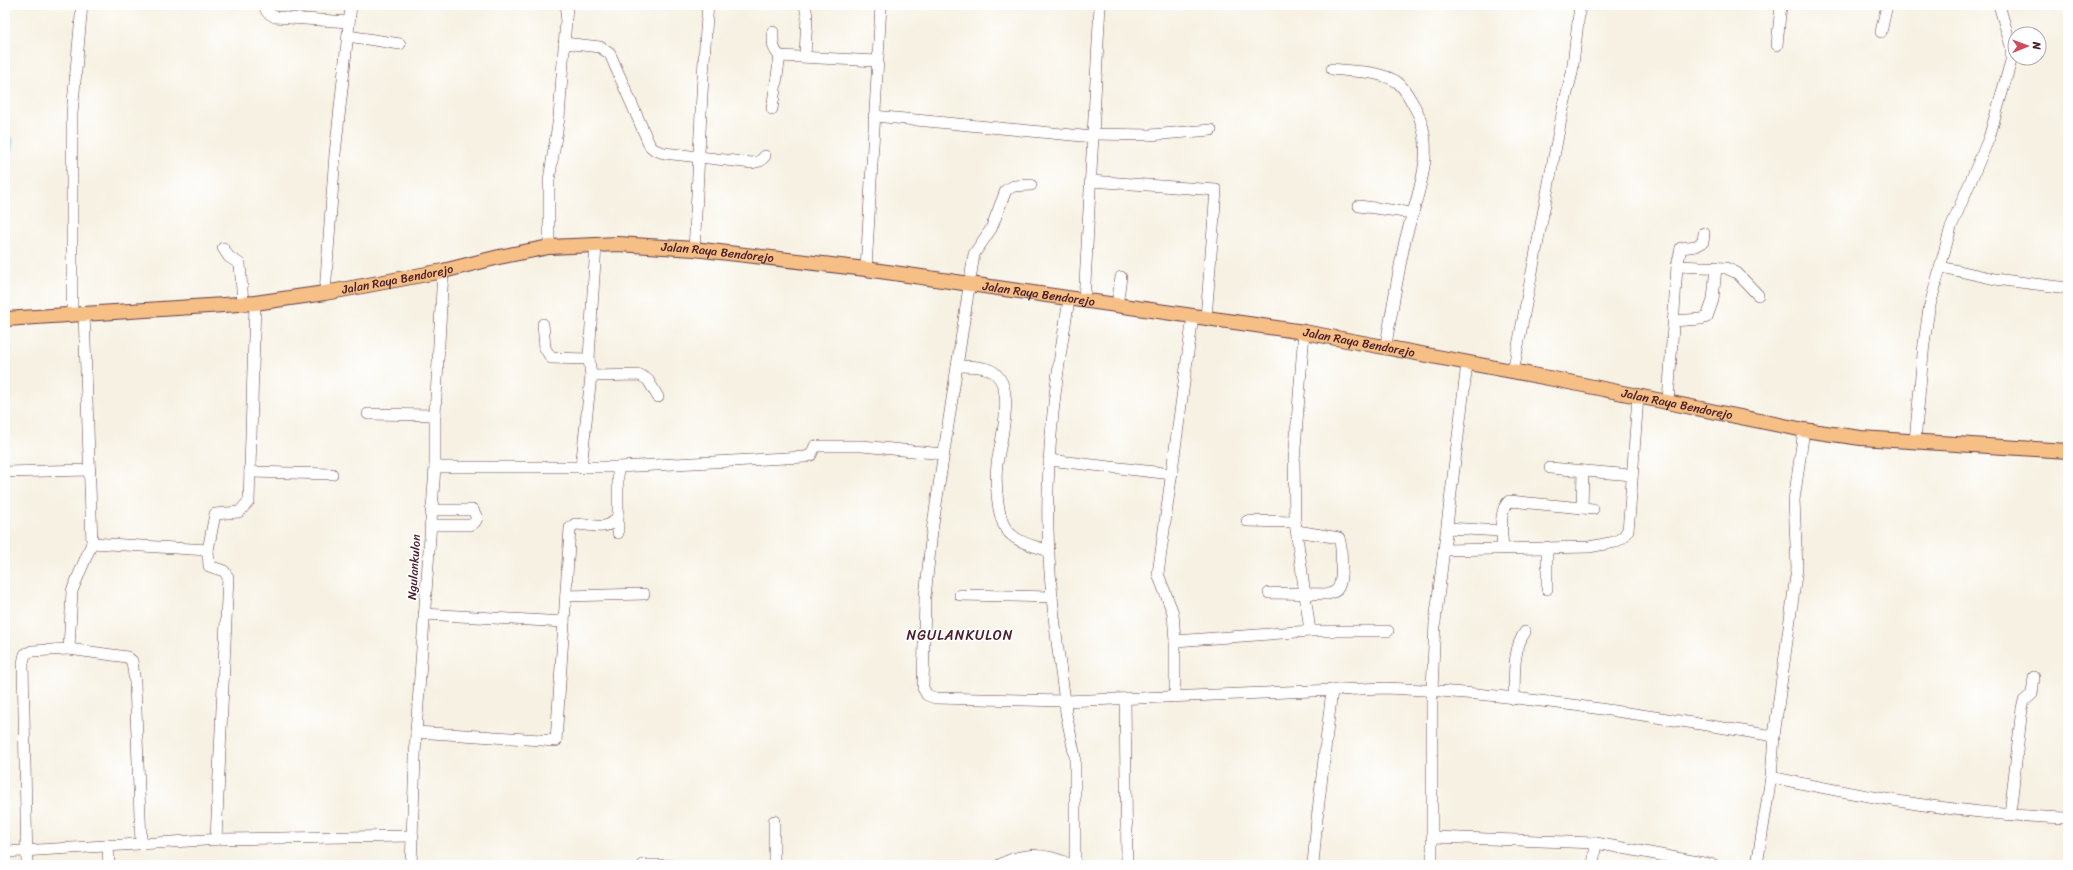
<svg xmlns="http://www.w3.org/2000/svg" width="2073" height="870" font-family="Sriracha,sans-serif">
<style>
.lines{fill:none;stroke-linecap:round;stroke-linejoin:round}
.river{stroke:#56bdd3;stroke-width:15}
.minor-casing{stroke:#643e46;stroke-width:12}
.major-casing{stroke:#643e46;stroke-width:16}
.minor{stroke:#fff;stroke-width:11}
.major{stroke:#f5bf86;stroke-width:14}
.labels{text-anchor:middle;stroke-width:3.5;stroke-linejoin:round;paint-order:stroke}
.street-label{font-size:12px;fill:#4a1f2b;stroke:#fff}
.quarter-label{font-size:14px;letter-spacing:1px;fill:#4a1f2b;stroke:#fff}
</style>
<rect width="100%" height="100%" fill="#fff"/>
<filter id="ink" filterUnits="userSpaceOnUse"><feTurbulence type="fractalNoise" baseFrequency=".025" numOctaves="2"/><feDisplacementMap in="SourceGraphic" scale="8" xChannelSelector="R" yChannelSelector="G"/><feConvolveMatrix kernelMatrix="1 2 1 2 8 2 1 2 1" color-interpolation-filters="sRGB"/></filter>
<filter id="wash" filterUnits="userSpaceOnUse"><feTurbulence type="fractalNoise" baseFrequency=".012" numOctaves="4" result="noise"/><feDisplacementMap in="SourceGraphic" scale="16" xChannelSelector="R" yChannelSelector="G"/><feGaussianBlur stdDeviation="0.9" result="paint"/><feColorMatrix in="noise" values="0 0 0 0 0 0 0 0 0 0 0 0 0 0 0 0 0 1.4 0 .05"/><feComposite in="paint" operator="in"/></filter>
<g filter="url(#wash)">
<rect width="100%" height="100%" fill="#f6f1e2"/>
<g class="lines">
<!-- river -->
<path class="river" d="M5,142v5"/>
</g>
</g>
<g filter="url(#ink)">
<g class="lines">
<!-- minor casing -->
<g class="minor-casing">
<g id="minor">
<path d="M264,5l3,7 8,5 74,5"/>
<path d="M773,32c0,10 -1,17 7,24l97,5"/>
<path d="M1881,32l6,-27"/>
<path d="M348,36l52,8"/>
<path d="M564,43l36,4 10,7 40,92 5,4 9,3 88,10 8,-2 5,-5"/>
<path d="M1777,45l4,-40"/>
<path d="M805,56l2,-40 -2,-11"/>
<path d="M1332,69c21,3 47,1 65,13 7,5 12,15 16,22 27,44 3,92 -8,137 -8,36 -13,72 -20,108"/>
<path d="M772,109l8,-53"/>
<path d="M874,116l219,21"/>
<path d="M1094,134l56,1 61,-5"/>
<path d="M1091,181l125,9 -10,128"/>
<path d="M1031,185l-17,1 -8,4 -15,39 -17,25 -42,277 -7,66 -2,91 4,7 8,3 130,3 1,12 9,44v108"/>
<path d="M1359,206l54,7"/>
<path d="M549,247v-67l10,-62 8,-113"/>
<path d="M223,248l6,9 11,7 3,39"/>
<path d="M694,249c5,-81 7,-163 14,-244"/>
<path d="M1677,266l49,2 11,5 21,22"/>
<path d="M1941,267l54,12 73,9"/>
<path d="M866,269l15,-264"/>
<path d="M325,293l10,-139 16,-149"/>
<path d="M1069,300c-13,76 -23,152 -21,229 1,58 9,115 17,172l320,-13c131,5 260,27 389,48"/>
<path d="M1084,302l16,-297"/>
<path d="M1117,306l4,-29"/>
<path d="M84,313l8,230 116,7"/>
<path d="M72,314v-200l10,-109"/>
<path d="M1673,321l28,-2 6,-2 6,-17 3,-33"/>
<path d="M543,324l2,24 6,10 38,1"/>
<path d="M1304,332l-10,129 1,61 15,109h78"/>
<path d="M957,366c9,0 19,0 27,2 37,8 16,73 13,96 -2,16 0,52 9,65 10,14 29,17 43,22"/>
<path d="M1513,372l50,-263 9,-36 8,-68"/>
<path d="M591,376l49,-1 8,5 10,17"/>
<path d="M1668,402l9,-136 4,-18 15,-2 7,-4 1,-9"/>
<path d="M368,414l67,1"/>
<path d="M1915,441l9,-98 5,-34 22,-82 38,-89 22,-77v-15l-12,-41"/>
<path d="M1049,460l123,14"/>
<path d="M435,467h183l187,-10 6,-2 4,-9h47l81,8"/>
<path d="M618,467v66"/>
<path d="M581,468l10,-92 -2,-17 2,-35 5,-79"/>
<path d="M1550,468l82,7"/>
<path d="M5,472l85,-2"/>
<path d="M250,472l82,2"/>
<path d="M1582,508l1,-37"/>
<path d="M1247,521l48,1"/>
<path d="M430,525h41l4,-3 2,-4 -4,-8h-42"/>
<path d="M1447,528l55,3"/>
<path d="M1547,547v42"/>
<path d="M1503,548c-1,-14 -5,-37 6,-47l84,8"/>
<path d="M1444,550l145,-3 26,-5 8,-5 5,-7 2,-22 8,-112"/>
<path d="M1269,593l59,1c4,-1 8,-2 10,-6 5,-7 4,-42 1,-50l-42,-7"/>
<path d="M960,595l92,2"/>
<path d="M566,596l78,-2"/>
<path d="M424,614l140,8 6,-94 5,-4c14,0 36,9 43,-9"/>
<path d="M1175,641l135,-10"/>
<path d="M69,649l58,8 5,4 3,22 6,160"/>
<path d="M1175,697v-56l-2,-28 -15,-39 35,-258"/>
<path d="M1125,699l2,166"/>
<path d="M1514,699c1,-22 -2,-49 11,-67"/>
<path d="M416,732l140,9 8,-119"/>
<path d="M1771,777c98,21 197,38 297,41"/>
<path d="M2010,814l12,-106 2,-7 8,-7 2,-17"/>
<path d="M774,821v44"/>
<path d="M1433,837l163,6 118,22"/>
<path d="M216,839l12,-262 -4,-6 -15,-5 -1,-16 7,-36 24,-2 10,-11 6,-198"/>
<path d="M108,845l1,20"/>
<path d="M5,852l217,-13 191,-3"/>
<path d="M1034,855v10"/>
<path d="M27,865l-4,-202 2,-9 7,-3 37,-2 3,-58 20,-48"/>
<path d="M411,865l5,-133 19,-265v-52l8,-144"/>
<path d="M643,865h26"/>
<path d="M999,865c24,-13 48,-12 72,0"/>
<path d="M1313,865l4,-46 15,-129"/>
<path d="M1432,865v-175l3,-68 32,-258"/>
<path d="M1593,865l3,-22"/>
<path d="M1757,865l14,-88 3,-41 23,-168 -3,-68 10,-70"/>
</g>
</g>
<!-- major casing -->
<g class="major-casing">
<g id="major">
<path id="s1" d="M5,319l250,-16 70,-10 118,-22 56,-14 50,-10 69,-3 76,5 172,20 438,63 255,48 245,50 57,8 207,13"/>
</g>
</g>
<!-- minor -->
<use href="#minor" class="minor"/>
<!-- major -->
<use href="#major" class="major"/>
</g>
</g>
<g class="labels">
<!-- street labels -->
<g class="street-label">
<text dy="4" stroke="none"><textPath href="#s1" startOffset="719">Jalan Raya Bendorejo</textPath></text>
<text dy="4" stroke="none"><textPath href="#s1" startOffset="395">Jalan Raya Bendorejo</textPath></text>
<text dy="4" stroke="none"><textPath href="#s1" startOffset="1043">Jalan Raya Bendorejo</textPath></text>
<text dy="4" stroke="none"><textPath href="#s1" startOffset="1367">Jalan Raya Bendorejo</textPath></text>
<text dy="4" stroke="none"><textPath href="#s1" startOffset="1691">Jalan Raya Bendorejo</textPath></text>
<text transform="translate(414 567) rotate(-86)" y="4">Ngulankulon</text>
</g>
<!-- quarter labels -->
<g class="quarter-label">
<text x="960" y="640">NGULANKULON</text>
</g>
</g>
<!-- margin -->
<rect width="2073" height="870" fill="none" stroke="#fff" stroke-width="20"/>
<!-- north arrow -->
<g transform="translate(2027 46) rotate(89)"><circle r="19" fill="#ffffff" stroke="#b7a5aa"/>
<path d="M0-3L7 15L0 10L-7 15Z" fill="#d1495b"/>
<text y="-6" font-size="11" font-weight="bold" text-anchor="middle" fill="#4a1f2b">N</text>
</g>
</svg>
